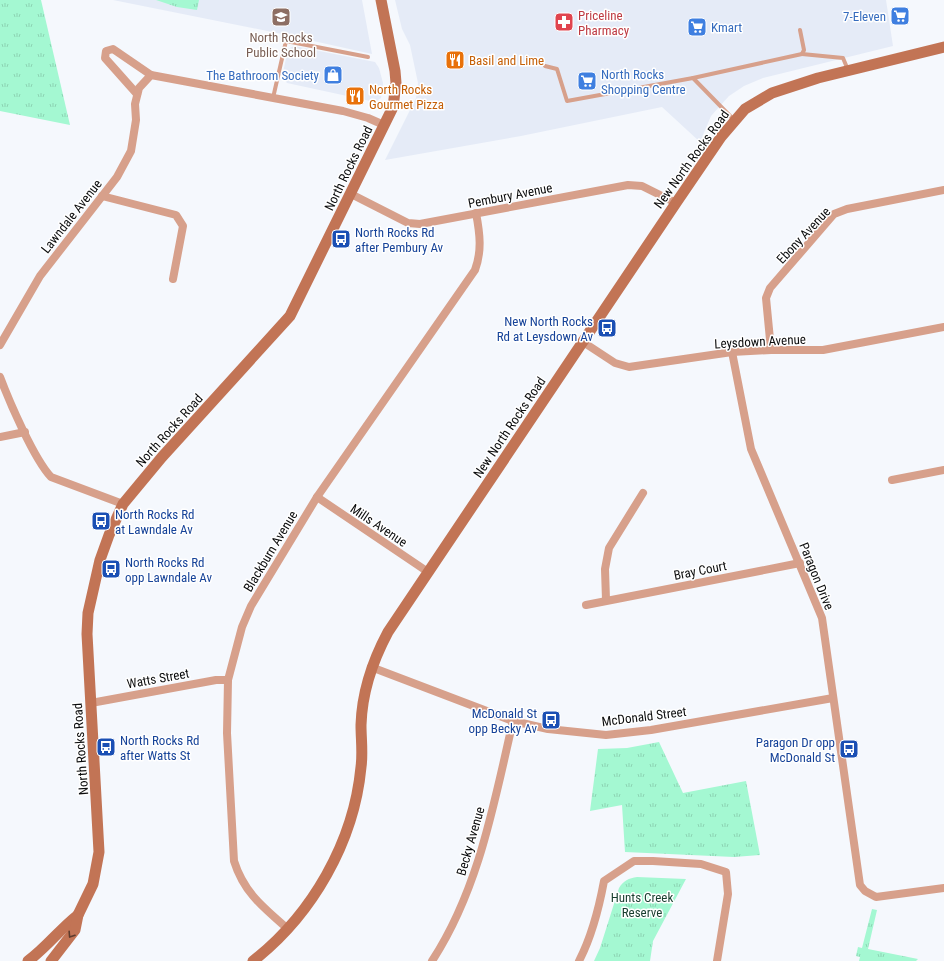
<svg xmlns="http://www.w3.org/2000/svg" width="944" height="961" font-family="'Roboto Condensed',sans-serif">
<style>
.built{fill:#e5ebf7}
.grass{fill:url(#grass-tufts)}
.lines{fill:none;stroke-linecap:round;stroke-linejoin:round}
.lane{stroke:#d7a08b;stroke-width:4}
.street{stroke:#d7a08b;stroke-width:8}
.secondary{stroke:#c27455;stroke-width:11}
.oneway{stroke:#5d3b2d}
.labels{text-anchor:middle;stroke-width:3;stroke-linejoin:round;paint-order:stroke}
.health-label{font-size:13px;fill:#be3a42;stroke:#fff;text-anchor:start}
.shop-label{font-size:13px;fill:#366cbe;stroke:#fff;text-anchor:end}
.education-label{font-size:13px;fill:#785e54;stroke:#fff}
.food-label{font-size:13px;fill:#c56008;stroke:#fff;text-anchor:start}
.street-label{font-size:13px;fill:#0b0c0d;stroke:#fff}
.transit-label{font-size:13px;fill:#164399;stroke:#fff;text-anchor:start}
.park-label{font-size:13px;fill:#183e2f;stroke:#fff}
</style>
<defs>
<pattern id="grass-tufts" width="24" height="20" patternUnits="userSpaceOnUse"><rect width="24" height="20" fill="#a4f8d2"/><path d="M3 7l-1-3M5 7V3M7 7l1-3M15 17l-1-3M17 17v-4M19 17l1-3" fill="none" stroke="#8cd3b3"/></pattern>
</defs>
<rect width="100%" height="100%" fill="#f5f8fd"/>
<!-- built -->
<g class="built">
<path d="M113,0h249l10,54 -90,-20z"/>
<path d="M395,0h491l7,46 -130,32 -19,8 -15,10 -18,20 -11,26 -38,-35 -141,29 -136,24 31,-62 2,-15 -8,-38 -8,-16z"/>
<path d="M294,46l81,16 4,6 4,15 -2,15 -6,4 -88,-19 -5,-6 6,-28z"/>
</g>
<!-- grass -->
<g class="grass">
<path d="M0,0h41l29,125 -70,-14z"/>
<path d="M156,0h43l-2,10 -20,-3z"/>
<path d="M659,742l24,51 63,-12 14,74 -26,2 -109,-5 -3,-47 -32,6 8,-62 29,-1z"/>
<path d="M637,877l49,2 -33,62 -3,20h-56l6,-13 19,-60c4,-7 10,-10 18,-11z"/>
<path d="M872,909l5,1 -9,39 50,10 -2,2h-57l1,-4 -4,-1 2,-9 4,1z"/>
</g>
<g class="lines">
<!-- lane -->
<g class="lane">
<path d="M802,54l41,4 5,12"/>
<path d="M545,66l12,3 10,32 126,-23"/>
<path d="M273,98l13,-57 82,16"/>
<path d="M734,120l-41,-42 109,-24 2,-4 -4,-20"/>
</g>
<!-- street -->
<g class="street">
<path d="M137,94l-32,-36 1,-7 7,-2 38,26"/>
<path d="M351,194l57,29 12,1 208,-39 14,1 34,17"/>
<path d="M102,196l74,19 7,11 -10,53"/>
<path d="M583,342l32,21 14,4 103,-15 39,-2h52l121,-23"/>
<path d="M0,345l40,-69 77,-99 14,-26 5,-31 -1,-16 4,-16 12,-13 192,36 25,7 16,7"/>
<path d="M771,350l-5,-52 4,-10 64,-74 13,-5 97,-19"/>
<path d="M732,352l19,97 71,169 38,267 5,6 11,6 68,-9"/>
<path d="M0,377c9,24 34,82 51,100l72,27"/>
<path d="M0,437l25,-5"/>
<path d="M892,480l52,-10"/>
<path d="M317,497l111,75"/>
<path d="M606,600l-1,-31 4,-21 34,-55"/>
<path d="M586,605l214,-42"/>
<path d="M371,667l142,54 35,8 58,6 45,-5 182,-32"/>
<path d="M91,703l125,-23h12"/>
<path d="M288,929c-24,-21 -44,-36 -54,-68l-7,-128 1,-53 14,-53 9,-21 66,-109 158,-227c7,-19 5,-36 1,-57"/>
<path d="M432,961c47,-72 62,-158 81,-240"/>
<path d="M579,961c13,-25 20,-53 25,-80l30,-20h19l48,3 25,8 2,22 -11,67"/>
</g>
<!-- secondary -->
<g class="secondary">
<path d="M28,961c19,-14 32,-32 50,-46"/>
<path d="M51,961l24,-31 3,-15 15,-31 6,-32 -12,-218 1,-21 12,-53 9,-25 14,-31 39,-47 128,-141 103,-209 3,-24 -1,-12 -14,-71"/>
<path d="M253,961c59,-46 101,-119 108,-194 2,-14 0,-28 0,-42 1,-34 11,-63 27,-93l288,-429 45,-66 24,-28 27,-16 46,-15 126,-31"/>
</g>
</g>
<!-- one-way arrows -->
<defs><path id="oneway-chevron" d="M-2-3.5L2.5 0L-2 3.5" fill="none" stroke-width="1.6" stroke-linecap="round" stroke-linejoin="round"/></defs>
<use class="oneway" href="#oneway-chevron" transform="translate(71 935) rotate(123)"/>
<!-- icons -->
<defs>
<g id="supermarket-square" transform="scale(1)"><rect x="-9" y="-9" width="18" height="18" rx="4" fill="#3f7fe0" stroke="#fff"/><path d="M-6-5.5h2.5l.6 2H6L4.5 2H-2.5L-4.4-4H-6ZM-1.5 3.2a1.3 1.3 0 1 0 .1 0ZM3 3.2a1.3 1.3 0 1 0 .1 0Z" fill="#fff"/></g>
<g id="school-square" transform="scale(1)"><rect x="-9" y="-9" width="18" height="18" rx="4" fill="#8d6e63" stroke="#fff"/><path d="M0-5L7-2L0 1L-7-2ZM-4 1L0 2.5L4 1V4Q0 6-4 4Z" fill="#fff"/></g>
<g id="pharmacy-square" transform="scale(1)"><rect x="-9" y="-9" width="18" height="18" rx="4" fill="#e0444e" stroke="#fff"/><path d="M-2-6h4v4h4v4h-4v4h-4v-4h-4v-4h4Z" fill="#fff"/></g>
<g id="restaurant-square" transform="scale(1)"><rect x="-9" y="-9" width="18" height="18" rx="4" fill="#e8710a" stroke="#fff"/><path d="M-5-6h1v4h1v-4h1v4h1v-4h1v5L-1.5 .5V6h-2V.5L-5-1ZM5-6V6H3V1.5H1.5Q1.5-4 5-6Z" fill="#fff"/></g>
<g id="shop-square" transform="scale(1)"><rect x="-9" y="-9" width="18" height="18" rx="4" fill="#3f7fe0" stroke="#fff"/><path d="M-5-2.5h2.3a2.7 3.5 0 0 1 5.4 0H5L5.5 6h-11ZM-1.5-2.5h3a1.5 2.3 0 0 0-3 0Z" fill="#fff"/></g>
<g id="bus-square" transform="scale(1)"><rect x="-9" y="-9" width="18" height="18" rx="4" fill="#1a4fb4" stroke="#fff"/><path d="M-5-6H5V4H4V6H2V4H-2V6H-4V4H-5ZM-3.5-4V0h7V-4ZM-3.5 1.2v1.5H-2V1.2ZM2 1.2v1.5H3.5V1.2Z" fill="#fff"/></g>
</defs>
<g fill-rule="evenodd">
<use href="#supermarket-square" x="900" y="16"/>
<use href="#school-square" x="281" y="17"/>
<use href="#pharmacy-square" x="564" y="22"/>
<use href="#supermarket-square" x="697" y="27"/>
<use href="#restaurant-square" x="455" y="60"/>
<use href="#shop-square" x="333" y="75"/>
<use href="#supermarket-square" x="587" y="81"/>
<use href="#restaurant-square" x="355" y="96"/>
<use href="#bus-square" x="341" y="239"/>
<use href="#bus-square" x="607" y="328"/>
<use href="#bus-square" x="101" y="521"/>
<use href="#bus-square" x="111" y="569"/>
<use href="#bus-square" x="551" y="720"/>
<use href="#bus-square" x="106" y="747"/>
<use href="#bus-square" x="849" y="749"/>
</g>
<g class="labels">
<!-- health labels -->
<g class="health-label">
<text x="578" y="20">Priceline<tspan x="578" dy="15">Pharmacy</tspan></text>
</g>
<!-- shop labels -->
<g class="shop-label">
<text x="886" y="21">7-Eleven</text>
<text x="711" y="32" text-anchor="start">Kmart</text>
<text x="601" y="79" text-anchor="start">North Rocks<tspan x="601" dy="15">Shopping Centre</tspan></text>
<text x="319" y="80">The Bathroom Society</text>
</g>
<!-- education labels -->
<g class="education-label">
<text x="281" y="42">North Rocks<tspan x="281" dy="15">Public School</tspan></text>
</g>
<!-- food labels -->
<g class="food-label">
<text x="469" y="65">Basil and Lime</text>
<text x="369" y="94">North Rocks<tspan x="369" dy="15">Gourmet Pizza</tspan></text>
</g>
<!-- street labels -->
<g class="street-label">
<text transform="translate(691 159) rotate(-54)" y="5">New North Rocks Road</text>
<text transform="translate(348 168) rotate(-64)" y="5">North Rocks Road</text>
<text transform="translate(510 195) rotate(-11)" y="5">Pembury Avenue</text>
<text transform="translate(71 216) rotate(-52)" y="5">Lawndale Avenue</text>
<text transform="translate(803 235) rotate(-47)" y="5">Ebony Avenue</text>
<text transform="translate(760 341) rotate(-3)" y="5">Leysdown Avenue</text>
<text transform="translate(509 427) rotate(-56)" y="5">New North Rocks Road</text>
<text transform="translate(169 430) rotate(-48)" y="5">North Rocks Road</text>
<text transform="translate(379 525) rotate(34)" y="5">Mills Avenue</text>
<text transform="translate(270 551) rotate(-59)" y="5">Blackburn Avenue</text>
<text transform="translate(700 570) rotate(-11)" y="5">Bray Court</text>
<text transform="translate(817 576) rotate(68)" y="5">Paragon Drive</text>
<text transform="translate(158 678) rotate(-10)" y="5">Watts Street</text>
<text transform="translate(644 716) rotate(-7)" y="5">McDonald Street</text>
<text transform="translate(80 749) rotate(-94)" y="5">North Rocks Road</text>
<text transform="translate(470 841) rotate(-74)" y="5">Becky Avenue</text>
</g>
<!-- transit labels -->
<g class="transit-label">
<text x="355" y="237">North Rocks Rd<tspan x="355" dy="15">after Pembury Av</tspan></text>
<text x="593" y="326" text-anchor="end">New North Rocks<tspan x="593" dy="15">Rd at Leysdown Av</tspan></text>
<text x="115" y="519">North Rocks Rd<tspan x="115" dy="15">at Lawndale Av</tspan></text>
<text x="125" y="567">North Rocks Rd<tspan x="125" dy="15">opp Lawndale Av</tspan></text>
<text x="537" y="718" text-anchor="end">McDonald St<tspan x="537" dy="15">opp Becky Av</tspan></text>
<text x="120" y="745">North Rocks Rd<tspan x="120" dy="15">after Watts St</tspan></text>
<text x="835" y="747" text-anchor="end">Paragon Dr opp<tspan x="835" dy="15">McDonald St</tspan></text>
</g>
<!-- park labels -->
<g class="park-label">
<text x="642" y="902">Hunts Creek<tspan x="642" dy="15">Reserve</tspan></text>
</g>
</g>
</svg>
